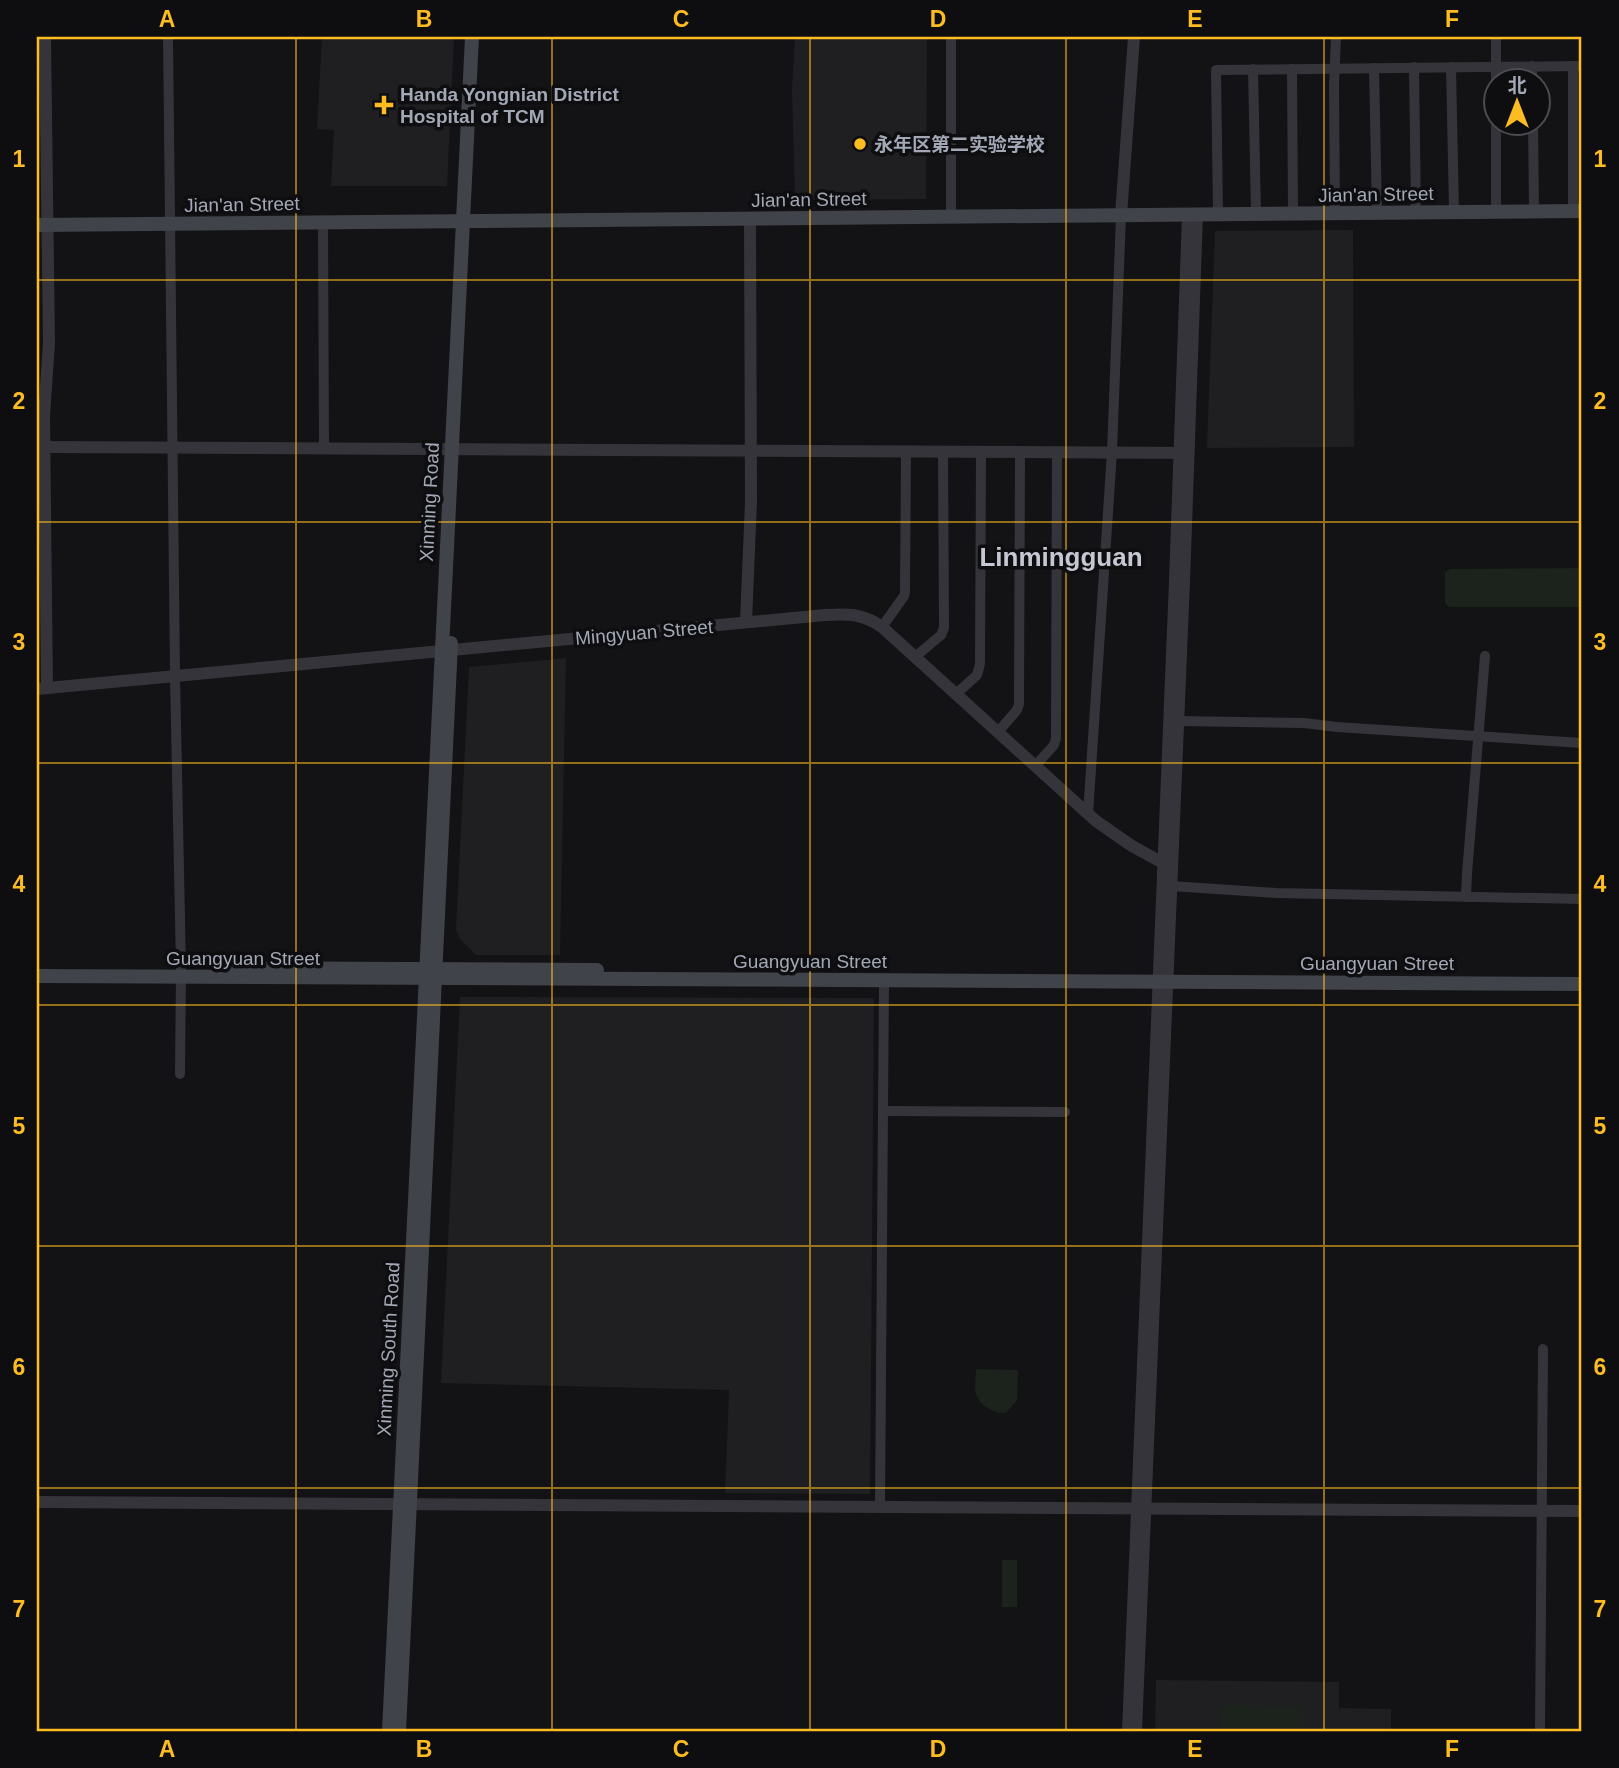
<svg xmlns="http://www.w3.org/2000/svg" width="1619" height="1768" font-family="Arial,'Noto Sans SC',sans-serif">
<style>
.built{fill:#1f1f22}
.green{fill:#1b231c}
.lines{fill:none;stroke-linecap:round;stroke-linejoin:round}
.minor{stroke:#34343a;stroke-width:10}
.tertiary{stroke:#34343a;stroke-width:12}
.secondary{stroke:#41434a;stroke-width:14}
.grid{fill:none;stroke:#fdbc22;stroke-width:2;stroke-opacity:0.55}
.poi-dot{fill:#fdbc22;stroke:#0e0e10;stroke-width:2.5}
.labels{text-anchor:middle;stroke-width:7;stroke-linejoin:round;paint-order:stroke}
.poi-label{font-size:19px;font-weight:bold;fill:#a3a8b6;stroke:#0e0e10;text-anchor:start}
.street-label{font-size:19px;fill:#a3a8b6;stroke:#0e0e10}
.district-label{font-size:26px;font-weight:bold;fill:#c5c8d2;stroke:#0e0e10}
.neatline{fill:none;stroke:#fdbc22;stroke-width:2.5}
.grid-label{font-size:23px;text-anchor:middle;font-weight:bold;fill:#fdbc22}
</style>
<rect width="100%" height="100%" fill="#131315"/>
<!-- built -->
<g class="built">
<path d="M322,37h132l-7,149h-116l3,-56 -17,-1z"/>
<path d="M795,37h132l-1,162 -131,1 -3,-111z"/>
<path d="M1353,230l1,217 -147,1 8,-217z"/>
<path d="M566,658l-6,297h-84l-16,-16 -4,-9 13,-263z"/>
<path d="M460,997l414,1 -4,496 -145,-1 4,-103 -288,-7z"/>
<path d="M1156,1680l183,2v26l52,1v22h-236z"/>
</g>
<!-- green -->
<g class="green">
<path d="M1582,568v39h-133l-4,-4v-31l5,-3z"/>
<path d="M976,1369l42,1 -1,30 -11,13c-12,1 -26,-7 -30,-19 -2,-6 0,-17 0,-25z"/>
<rect x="1002" y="1560" width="15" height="47"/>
<path d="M1225,1705l73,1 5,3v22h-82v-22z"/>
</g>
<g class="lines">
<!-- minor -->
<g class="minor">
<path d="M168,37l7,638 6,293 -1,106"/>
<path d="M951,37v180"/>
<path d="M1496,37v175"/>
<path d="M1532,66v14"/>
<path d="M1573,66v145"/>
<path d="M1414,67l2,146"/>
<path d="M1451,67l3,145"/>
<path d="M1374,68l3,145"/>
<path d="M1253,69l3,145"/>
<path d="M1292,69l1,145"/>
<path d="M1533,122l1,89"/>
<path d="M1335,213l-1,-128 2,-48"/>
<path d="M1218,214l-2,-144 366,-4"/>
<path d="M323,222l1,227"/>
<path d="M882,627l22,-31 1,-4 1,-141"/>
<path d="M915,657l26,-22 3,-7 -1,-176"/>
<path d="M956,694l21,-19 3,-11 1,-212"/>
<path d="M1178,721l126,2 33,4 245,16"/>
<path d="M998,732l19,-22 2,-6 1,-252"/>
<path d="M1035,766l19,-21 2,-7 1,-286"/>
<path d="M1088,814l24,-362 9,-237"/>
<path d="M1171,886l105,7 306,6"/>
<path d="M1466,897l1,-24 18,-217"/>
<path d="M883,1111l182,1"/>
<path d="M880,1506l4,-526"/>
<path d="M1540,1731l3,-382"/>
</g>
<!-- tertiary -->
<g class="tertiary">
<path d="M45,37l4,306 -5,73 3,272"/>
<path d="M1121,215l13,-178"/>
<path d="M44,447l1144,6"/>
<path d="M746,622l5,-120 -1,-283"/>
<path d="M37,689l788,-74c23,-1 37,-2 57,12l214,194 36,25 31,17"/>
<path d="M37,1502l1545,9"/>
<path d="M1128,1731l47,-1150 13,-366"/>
<path d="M1136,1731l48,-1149 13,-367"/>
</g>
<!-- secondary -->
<g class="secondary">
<path d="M37,225l1545,-14"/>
<path d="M222,968l375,2"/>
<path d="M37,976c515,4 1030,3 1545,8"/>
<path d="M389,1731l83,-1694"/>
<path d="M399,1731l52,-1088"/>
</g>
</g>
<!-- grid -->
<path class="grid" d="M296,37v1694M552,37v1694M810,37v1694M1066,37v1694M1324,37v1694M37,280h1545M37,522h1545M37,763h1545M37,1005h1545M37,1246h1545M37,1488h1545"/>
<!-- markers -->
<g class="poi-dot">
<path d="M380.5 94.5h7v7h7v7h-7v7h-7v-7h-7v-7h7z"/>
<circle cx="860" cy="144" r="7"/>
</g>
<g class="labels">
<!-- poi labels -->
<g class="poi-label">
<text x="400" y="101">Handa Yongnian District<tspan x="400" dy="22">Hospital of TCM</tspan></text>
<text x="874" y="151">永年区第二实验学校</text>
</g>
<!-- street labels -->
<g class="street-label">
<text transform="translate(1376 194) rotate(-1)" y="7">Jian'an Street</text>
<text transform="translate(809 199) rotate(-1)" y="7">Jian'an Street</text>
<text transform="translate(242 204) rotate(-1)" y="7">Jian'an Street</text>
<text transform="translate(429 502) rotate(-87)" y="7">Xinming Road</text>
<text transform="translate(644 632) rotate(-5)" y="7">Mingyuan Street</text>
<text x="243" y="965">Guangyuan Street</text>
<text x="810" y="968">Guangyuan Street</text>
<text x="1377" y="970">Guangyuan Street</text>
<text transform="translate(388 1349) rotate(-87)" y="7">Xinming South Road</text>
</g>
<!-- district labels -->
<g class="district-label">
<text x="1061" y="566">Linmingguan</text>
</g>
</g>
<!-- border -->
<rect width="1619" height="1768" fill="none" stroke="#0e0e10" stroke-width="77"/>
<!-- north arrow -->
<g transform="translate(1517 102)"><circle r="33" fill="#0e0e10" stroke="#4a4c52" stroke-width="2"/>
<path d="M0-5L12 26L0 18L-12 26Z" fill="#fdbc22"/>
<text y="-10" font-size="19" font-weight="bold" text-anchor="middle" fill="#a3a8b6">北</text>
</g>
<rect x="38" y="38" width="1542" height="1692" class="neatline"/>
<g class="grid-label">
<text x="167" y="27">A</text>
<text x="424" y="27">B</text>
<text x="681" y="27">C</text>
<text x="938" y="27">D</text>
<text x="1195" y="27">E</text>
<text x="1452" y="27">F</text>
<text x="19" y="167">1</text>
<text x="1600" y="167">1</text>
<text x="19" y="409">2</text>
<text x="1600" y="409">2</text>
<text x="19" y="650">3</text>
<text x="1600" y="650">3</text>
<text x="19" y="892">4</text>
<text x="1600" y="892">4</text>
<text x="19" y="1134">5</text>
<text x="1600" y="1134">5</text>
<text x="19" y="1375">6</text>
<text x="1600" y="1375">6</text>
<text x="19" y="1617">7</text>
<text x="1600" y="1617">7</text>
<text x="167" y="1757">A</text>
<text x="424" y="1757">B</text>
<text x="681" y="1757">C</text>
<text x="938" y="1757">D</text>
<text x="1195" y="1757">E</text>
<text x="1452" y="1757">F</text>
</g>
</svg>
